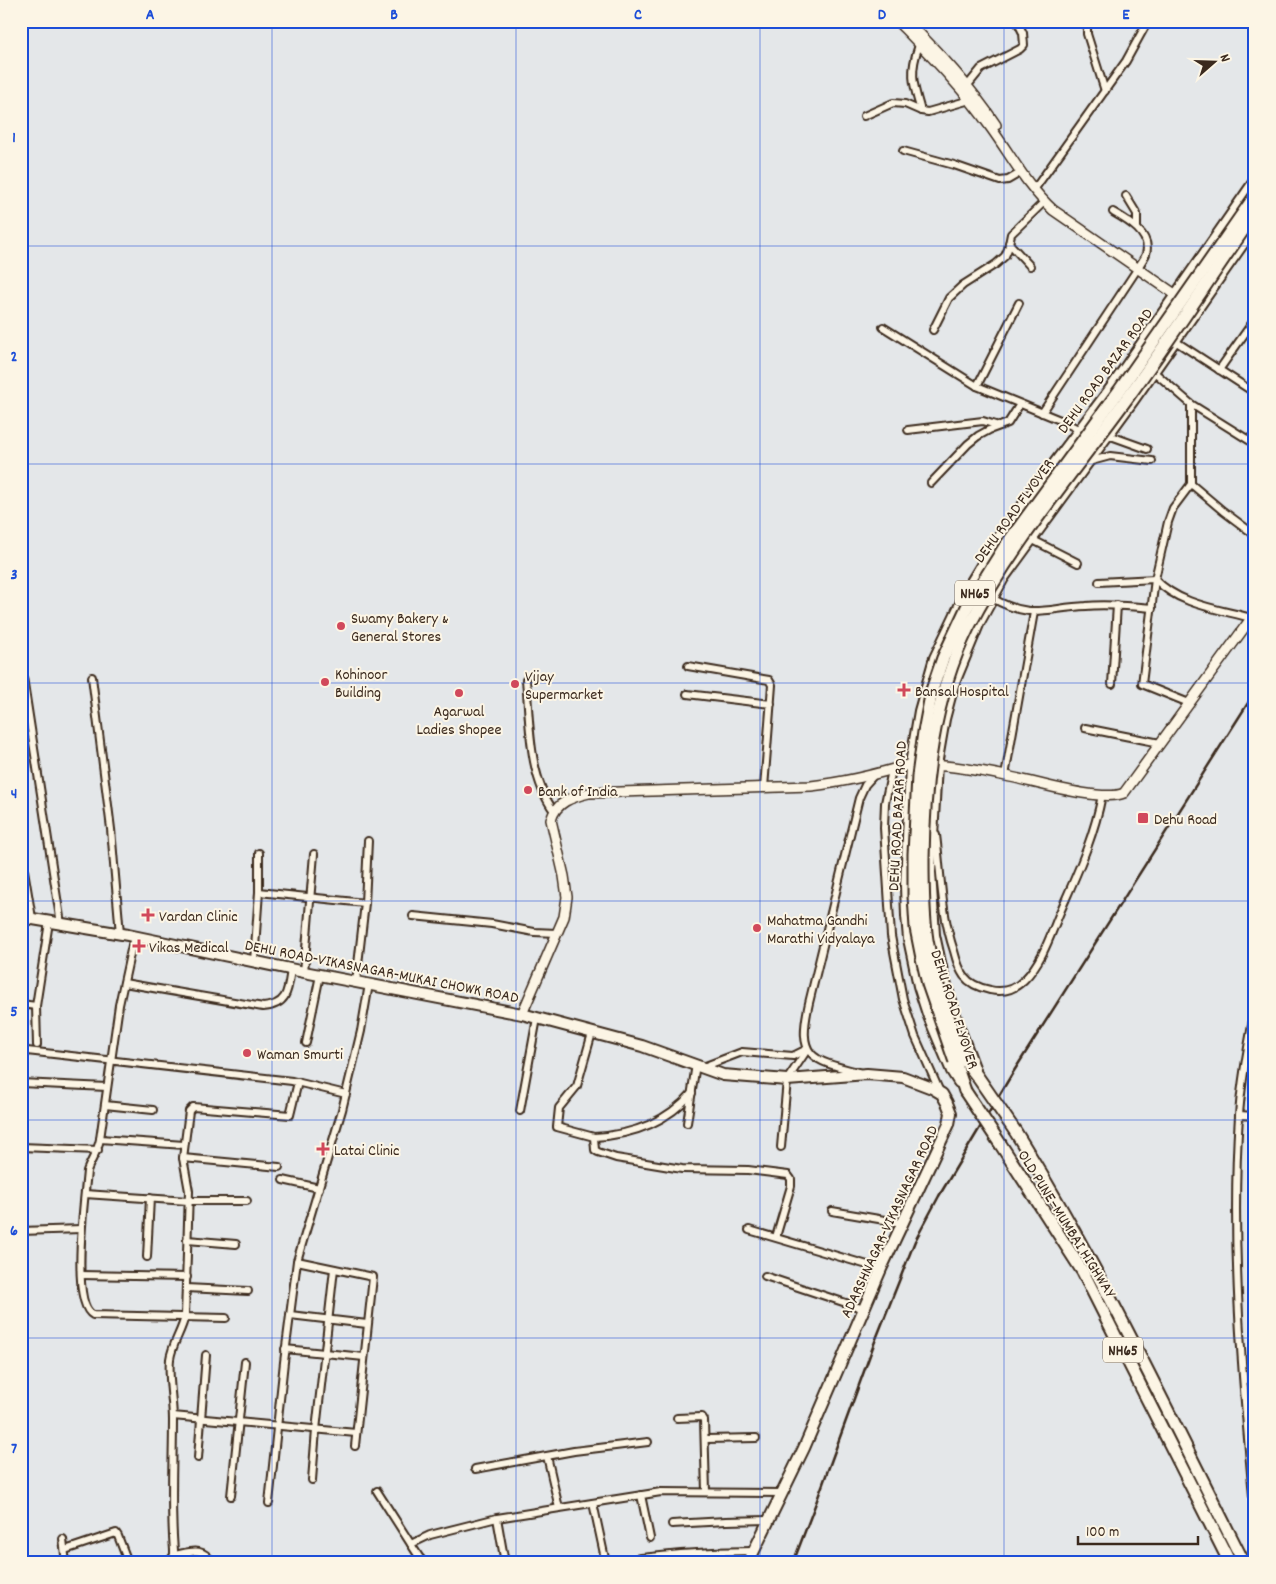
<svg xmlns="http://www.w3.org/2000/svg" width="1276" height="1584" font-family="Dekko,sans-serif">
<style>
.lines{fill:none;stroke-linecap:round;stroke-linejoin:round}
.street-casing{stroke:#3b2a1e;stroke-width:10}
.secondary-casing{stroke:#3b2a1e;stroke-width:12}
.primary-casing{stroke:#3b2a1e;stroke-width:14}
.highway-casing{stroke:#3b2a1e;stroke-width:15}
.street{stroke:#fcf5e5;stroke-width:6}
.secondary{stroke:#fcf5e5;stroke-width:9}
.primary{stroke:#fcf5e5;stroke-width:10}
.highway{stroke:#fcf5e5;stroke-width:11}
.rail{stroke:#3b2a1e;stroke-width:2.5}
.highway-bridge-casing{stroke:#3b2a1e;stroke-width:15;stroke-linecap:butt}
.highway-bridge{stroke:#fcf5e5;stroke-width:11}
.grid{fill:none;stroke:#1d4ed8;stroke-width:1;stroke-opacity:0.55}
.poi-dot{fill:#d1495b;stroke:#fcf5e5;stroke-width:2}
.labels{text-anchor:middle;stroke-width:4;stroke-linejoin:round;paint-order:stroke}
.shield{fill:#fcf5e5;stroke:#75675a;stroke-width:1}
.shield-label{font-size:15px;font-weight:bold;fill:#3b2a1e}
.street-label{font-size:16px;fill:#3b2a1e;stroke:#fcf5e5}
.poi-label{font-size:16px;fill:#3b2a1e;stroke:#fcf5e5;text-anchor:start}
.neatline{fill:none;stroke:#1d4ed8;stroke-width:2}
.grid-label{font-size:16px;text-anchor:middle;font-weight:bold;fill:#1d4ed8}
</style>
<rect width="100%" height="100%" fill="#e4e7e9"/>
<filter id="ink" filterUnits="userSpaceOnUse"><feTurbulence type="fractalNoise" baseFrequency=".02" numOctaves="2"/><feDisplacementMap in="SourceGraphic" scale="10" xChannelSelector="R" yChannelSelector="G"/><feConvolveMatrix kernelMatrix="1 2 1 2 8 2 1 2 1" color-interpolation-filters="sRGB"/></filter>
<g filter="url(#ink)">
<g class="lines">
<!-- street casing -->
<g class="street-casing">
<g id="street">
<path d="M1087,21v13l18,57"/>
<path d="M919,45c-10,28 -6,39 2,66"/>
<path d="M968,85l13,-16 39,-20 4,-4 -1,-12 -6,-12"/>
<path d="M864,116l29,-13 12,1 16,7 7,1 42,-12"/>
<path d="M903,151l51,14 46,16 8,-1 12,-7"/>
<path d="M1036,187l90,-126 22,-40"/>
<path d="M1126,196l11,18v13"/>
<path d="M1009,243l21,23"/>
<path d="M883,327l94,59 83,34 20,10"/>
<path d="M933,330l16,-32 14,-13 33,-21 9,-8 3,-7 3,-15 33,-32"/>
<path d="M1175,341l80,52"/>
<path d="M1219,370l36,-51"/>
<path d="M1153,371l38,33 64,40"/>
<path d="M977,386l42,-83"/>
<path d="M1191,404v80l32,27 32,24"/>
<path d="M1042,413l96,-145c2,-4 6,-9 8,-14 6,-20 -19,-34 -33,-42"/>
<path d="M908,430l75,-9 16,5"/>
<path d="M1108,435l39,14"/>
<path d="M1088,462l22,-6 42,5"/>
<path d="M931,483l37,-39 10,-8 11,-6 19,-7 12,-19"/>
<path d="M1031,539l47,24"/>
<path d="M1099,582l56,-3c24,26 64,30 96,39"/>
<path d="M992,598c38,22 54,10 94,8 22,-2 44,0 66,2"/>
<path d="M21,664l40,260"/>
<path d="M688,666l81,14 3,5 -8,103"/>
<path d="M92,677l19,152 9,105"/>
<path d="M526,680c4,42 2,96 28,131"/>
<path d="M1112,684l5,-79"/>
<path d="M687,694l84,10"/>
<path d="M1189,703l-47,-19 13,-105 13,-57 5,-14 18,-24"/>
<path d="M1085,728l75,15"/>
<path d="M892,770l-7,33 -1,25 7,108 12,63 12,37 25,56"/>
<path d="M1005,776l29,-164"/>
<path d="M936,835c5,39 5,78 18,116 2,8 5,18 10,25 6,8 16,12 26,14 13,3 25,-1 34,-10 19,-19 27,-47 37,-70 17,-39 33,-73 41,-115"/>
<path d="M21,852l11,66"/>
<path d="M259,892l106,11"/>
<path d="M413,916l79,8 42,8 23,1"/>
<path d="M134,936l-15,69 -19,134c-2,12 -9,21 -13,32 -2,25 -17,133 6,144l133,3"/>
<path d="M254,961l5,-69v-39"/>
<path d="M304,972l10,-118"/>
<path d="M356,982l9,-79 3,-62"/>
<path d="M124,983l139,24c25,-2 25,-17 28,-38"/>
<path d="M21,1004l15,2"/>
<path d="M1255,1008c-6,35 -14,72 -16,108 -9,133 4,270 16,402"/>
<path d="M592,1033l-15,53 -18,22 -2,19 37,10 1,13 3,2 18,6 66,11 66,1 40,5 3,4v7l-15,51"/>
<path d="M306,1043l14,-68"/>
<path d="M37,1045l-1,-39 13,-84"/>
<path d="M21,1055l1,-2 5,-2 265,30 54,13"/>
<path d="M703,1067l39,-15 51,4 14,-7"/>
<path d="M858,1072c-48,-12 -61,-15 -49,-69l50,-205 6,-13 9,-10"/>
<path d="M21,1083l86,4"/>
<path d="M105,1105l48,5"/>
<path d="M520,1111l17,-93"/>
<path d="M1239,1115l16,1"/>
<path d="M687,1123l9,-59"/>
<path d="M594,1137c38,-2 73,-15 98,-44"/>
<path d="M100,1139l84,6"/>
<path d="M21,1147l77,3"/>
<path d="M781,1147l6,-67 20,-30"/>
<path d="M183,1158l96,9"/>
<path d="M283,1180l36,8"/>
<path d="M85,1194l103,7h59"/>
<path d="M832,1211l70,12"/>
<path d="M749,1230l132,39"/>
<path d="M21,1231l60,-2"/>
<path d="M187,1240l49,4"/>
<path d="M147,1257l3,-59"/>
<path d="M297,1261l76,16 -18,169"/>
<path d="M81,1275l106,2"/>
<path d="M765,1276l99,33"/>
<path d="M186,1288l62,3"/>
<path d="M290,1315l77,9"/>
<path d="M285,1349l79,8"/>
<path d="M173,1416l183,17"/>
<path d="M677,1418l25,-1 2,3 2,72"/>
<path d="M706,1439l50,-1"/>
<path d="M547,1456l12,52"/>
<path d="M198,1458l8,-103"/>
<path d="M475,1469l99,-18 74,-9"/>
<path d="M312,1480l4,-50 18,-161"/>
<path d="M377,1491l46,72"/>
<path d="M641,1495l9,43"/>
<path d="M231,1496l14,-134"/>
<path d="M269,1503l15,-141 13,-101 45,-151 19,-79 8,-47"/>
<path d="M593,1503l13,60"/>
<path d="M497,1518l8,45"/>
<path d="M672,1524l54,-3 42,-1"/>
<path d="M63,1539l3,24"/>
<path d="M411,1544l19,-9 67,-17 164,-26 121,1"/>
<path d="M65,1550l51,-17 2,3 10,26"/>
<path d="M174,1555c17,-3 28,-9 39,8"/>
<path d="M168,1563l6,-8v-5c-4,-43 -1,-87 -1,-130 0,-20 -5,-41 -3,-61 2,-15 12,-28 15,-43l4,-125 -6,-33 6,-47 4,-4 97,8 8,-33"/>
<path d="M412,1563l9,-4"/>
<path d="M606,1563c50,-8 98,-12 148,-12"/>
</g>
</g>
<!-- secondary casing -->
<g class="secondary-casing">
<g id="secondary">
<path d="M897,21c33,34 67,68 94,107 21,29 35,57 62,82l129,89"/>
<path d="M907,21c33,33 63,65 89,104"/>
<path d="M930,765c25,1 52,6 76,11 26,5 96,27 118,17l131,-180"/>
<path d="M522,1014l42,-97 3,-20 -3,-21 -13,-56c5,-18 21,-23 38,-27l222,-7c34,-4 67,-12 100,-22h6"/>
</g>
</g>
<!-- primary casing -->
<g class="primary-casing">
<g id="primary">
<path d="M21,22l1,-1"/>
<path d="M21,917l107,18 176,37 218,42 120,32 81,29 64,5 80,-6 36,3 29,11 10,6 5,9 4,10 -2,11 -68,145 -77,179 -56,115"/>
<path d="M975,1070l-16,-42 -16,-52 -9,-41 -2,-32 -2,-31 6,-107 8,-46 9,-34 26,-63 24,-44 130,-178 122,-174"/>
<path d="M959,1082l-7,-11 -24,-57 -9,-28 -10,-47 -2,-23 -1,-30 5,-122 9,-53 15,-53 35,-73 28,-46 114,-152 143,-206"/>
</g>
</g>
<!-- highway casing -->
<g class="highway-casing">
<g id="highway">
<path d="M963,1058l14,18"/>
<path d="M955,1062l10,29"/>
<path d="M1015,1131c86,138 155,286 229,432"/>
<path d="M1001,1145l82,127 147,291"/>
</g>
</g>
<!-- street -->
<use href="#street" class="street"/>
<!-- secondary -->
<use href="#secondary" class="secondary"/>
<!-- primary -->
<use href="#primary" class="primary"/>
<!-- highway -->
<use href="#highway" class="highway"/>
<!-- rail -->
<path class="rail" d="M793,1563l24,-63 57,-156 41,-103 24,-45 73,-122 243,-382"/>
<!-- highway-bridge casing -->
<g class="highway-bridge-casing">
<g id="highway-bridge">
<path d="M963,1058c-14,-39 -29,-77 -36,-118 -4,-26 -4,-54 -4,-81 1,-78 10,-160 45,-231 42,-82 103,-153 157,-227 45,-61 86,-125 130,-188"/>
<path d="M955,1062l-27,-78 -6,-26 -6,-30 -2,-32v-42l4,-78 6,-44 8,-42 11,-32 24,-51 37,-59 115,-157 136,-195"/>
<path d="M977,1076l38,55"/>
<path d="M965,1091l36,54"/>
</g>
</g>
<!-- highway-bridge -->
<use href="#highway-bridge" class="highway-bridge"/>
</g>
</g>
<!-- grid -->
<path class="grid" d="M272,21v1542M516,21v1542M760,21v1542M1004,21v1542M21,246h1234M21,464h1234M21,683h1234M21,901h1234M21,1120h1234M21,1338h1234"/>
<!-- markers -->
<g class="poi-dot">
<circle cx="341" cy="626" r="5"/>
<circle cx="325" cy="682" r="5"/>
<circle cx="515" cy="684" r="5"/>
<path d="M901.5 682.5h5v5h5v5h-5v5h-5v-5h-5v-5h5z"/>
<circle cx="459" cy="693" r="5"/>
<circle cx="528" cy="790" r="5"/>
<rect x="1137" y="812" width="12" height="12" rx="2.5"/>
<path d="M145.5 907.5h5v5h5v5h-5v5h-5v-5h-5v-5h5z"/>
<circle cx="757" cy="928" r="5"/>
<path d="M136.5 938.5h5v5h5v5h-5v5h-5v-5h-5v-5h5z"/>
<circle cx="247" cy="1053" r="5"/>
<path d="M320.5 1141.5h5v5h5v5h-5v5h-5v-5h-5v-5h5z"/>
</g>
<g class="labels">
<!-- shield labels -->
<g class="shield">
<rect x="955" y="580.5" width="40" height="25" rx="4"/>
<rect x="1103" y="1337.5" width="40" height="25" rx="4"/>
</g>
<g class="shield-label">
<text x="975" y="598">NH65</text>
<text x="1123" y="1355">NH65</text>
</g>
<!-- street labels -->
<g class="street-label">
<text transform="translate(1104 370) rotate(-54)" y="6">DEHU ROAD BAZAR ROAD</text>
<text transform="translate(1013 510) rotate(-54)" y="6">DEHU ROAD FLYOVER</text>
<text transform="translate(896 816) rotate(-87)" y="6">DEHU ROAD BAZAR ROAD</text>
<text transform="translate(382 970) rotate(11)" y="6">DEHU ROAD-VIKASNAGAR-MUKAI CHOWK ROAD</text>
<text transform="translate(956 1009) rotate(72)" y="6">DEHU ROAD FLYOVER</text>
<text transform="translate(888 1221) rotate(-65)" y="6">ADARSHNAGAR-VIKASNAGAR ROAD</text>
<text transform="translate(1068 1223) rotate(58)" y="6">OLD PUNE–MUMBAI HIGHWAY</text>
</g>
<!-- poi labels -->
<g class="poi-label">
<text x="351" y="623">Swamy Bakery &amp;<tspan x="351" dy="18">General Stores</tspan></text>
<text x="335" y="679">Kohinoor<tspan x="335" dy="18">Building</tspan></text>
<text x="525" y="681">Vijay<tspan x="525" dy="18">Supermarket</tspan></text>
<text x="915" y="696">Bansal Hospital</text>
<text x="459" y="716" text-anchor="middle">Agarwal<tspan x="459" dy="18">Ladies Shopee</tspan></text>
<text x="538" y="796">Bank of India</text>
<text x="1154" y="824">Dehu Road</text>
<text x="159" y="921">Vardan Clinic</text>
<text x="767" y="925">Mahatma Gandhi<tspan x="767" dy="18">Marathi Vidyalaya</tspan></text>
<text x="149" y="952">Vikas Medical</text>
<text x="257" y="1059">Waman Smurti</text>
<text x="334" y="1155">Latai Clinic</text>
</g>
</g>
<!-- margin -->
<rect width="1276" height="1584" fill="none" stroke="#fcf5e5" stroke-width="55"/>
<!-- north arrow -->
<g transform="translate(1214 62) rotate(70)" stroke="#fcf5e5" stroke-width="4" paint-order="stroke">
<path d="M0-4L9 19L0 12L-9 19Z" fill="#3b2a1e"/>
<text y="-8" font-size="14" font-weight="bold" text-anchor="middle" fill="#3b2a1e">N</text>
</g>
<!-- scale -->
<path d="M1078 1536v8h120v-8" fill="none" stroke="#3b2a1e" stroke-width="2.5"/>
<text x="1086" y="1536" font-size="15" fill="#3b2a1e" stroke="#fcf5e5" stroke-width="4" paint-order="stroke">100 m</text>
<rect x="28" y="28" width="1220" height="1528" class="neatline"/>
<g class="grid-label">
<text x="150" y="19">A</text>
<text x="394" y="19">B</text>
<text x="638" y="19">C</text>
<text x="882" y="19">D</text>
<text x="1126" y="19">E</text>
<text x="14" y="142">1</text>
<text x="14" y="361">2</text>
<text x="14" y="579">3</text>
<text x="14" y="798">4</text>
<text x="14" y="1016">5</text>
<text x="14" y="1235">6</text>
<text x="14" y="1453">7</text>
</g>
</svg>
